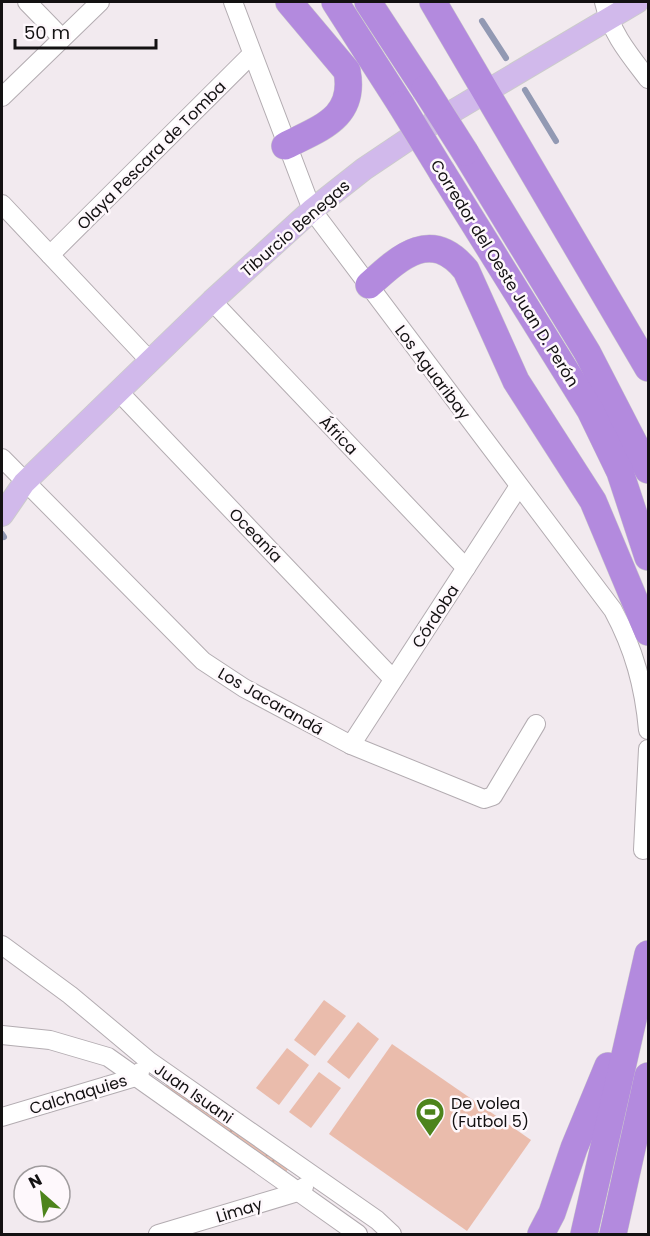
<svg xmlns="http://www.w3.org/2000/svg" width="650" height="1236" font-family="Poppins,sans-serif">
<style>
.grass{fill:url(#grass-dots)}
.pitch{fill:#eabcac}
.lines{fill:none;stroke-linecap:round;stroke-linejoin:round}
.stream{stroke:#9299b3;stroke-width:6}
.minor-casing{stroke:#b3acb1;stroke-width:20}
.major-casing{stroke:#cbcbcb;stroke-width:24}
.highway-casing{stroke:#cbcbcb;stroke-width:28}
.minor{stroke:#fff;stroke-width:18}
.major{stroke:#d1b9eb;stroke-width:22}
.highway{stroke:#b38ade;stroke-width:27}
.highway-bridge-casing{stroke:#cbcbcb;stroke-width:28;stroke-linecap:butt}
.highway-bridge{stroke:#b38ade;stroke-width:27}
.labels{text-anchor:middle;stroke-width:5;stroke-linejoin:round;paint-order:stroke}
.street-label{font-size:16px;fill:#131112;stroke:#fef8fc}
.poi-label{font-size:16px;fill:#131112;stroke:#fef8fc;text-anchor:start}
</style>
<defs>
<pattern id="grass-dots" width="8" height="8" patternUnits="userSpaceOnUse" patternTransform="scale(1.5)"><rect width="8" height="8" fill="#eabcac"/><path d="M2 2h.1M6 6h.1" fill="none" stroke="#c8a193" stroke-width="1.8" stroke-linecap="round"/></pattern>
</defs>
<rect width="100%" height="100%" fill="#f2eaef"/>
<!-- grass -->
<path class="grass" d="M167,1083l121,86 -2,3 -121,-85z"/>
<!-- pitch -->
<g class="pitch">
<path d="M324,1000l22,16 -31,40 -21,-16z"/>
<path d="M358,1022l21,17 -30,40 -22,-17z"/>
<path d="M392,1044l139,96 -64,91 -138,-97z"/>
<path d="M287,1048l22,17 -30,40 -23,-17z"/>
<path d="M319,1072l22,16 -30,40 -22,-16z"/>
</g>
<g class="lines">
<!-- stream -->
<g class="stream">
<path d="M482,21l24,37"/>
<path d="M525,90l31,51"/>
<path d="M2,534l2,3"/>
</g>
<!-- minor casing -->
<g class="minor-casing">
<g id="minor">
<path d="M27,2l35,36"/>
<path d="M233,2l79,208 301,400c21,39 31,76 35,120"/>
<path d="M604,2c7,31 25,52 44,77"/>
<path d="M2,97l98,-95"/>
<path d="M2,204l148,157"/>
<path d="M50,255l202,-201"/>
<path d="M212,301l254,267"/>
<path d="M118,391l275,288"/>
<path d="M2,458l201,203 41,27 107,57 133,54 9,-3 43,-72"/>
<path d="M351,745l168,-259"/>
<path d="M643,850l5,-101"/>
<path d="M2,945l68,50 79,66 228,159 15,14"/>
<path d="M2,1035l48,5 58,17 250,177"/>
<path d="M2,1117l134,-40 4,-5"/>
<path d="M158,1234l140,-42 6,-5"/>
</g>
</g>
<!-- major casing -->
<g class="major-casing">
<path id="major" d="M2,515l22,-32 188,-182 100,-91 52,-41 64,-43 209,-124"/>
</g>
<!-- highway casing -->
<g class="highway-casing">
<g id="highway">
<path d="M335,2l66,103"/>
<path d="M368,2l57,87"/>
<path d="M433,2l215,366"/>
<path d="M285,146c35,-18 71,-28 62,-75l-58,-69"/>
<path d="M465,152l122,200 61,118"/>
<path d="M442,172l148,238 30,62 28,85"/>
<path d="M369,285c32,-29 62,-57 97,-15l50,111 77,120 55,131"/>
<path d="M541,1234l11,-21 22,-65 34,-82"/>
<path d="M584,1234l64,-280"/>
<path d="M613,1234l35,-158"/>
</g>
</g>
<!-- minor -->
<use href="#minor" class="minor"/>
<!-- major -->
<use href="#major" class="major"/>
<!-- highway -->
<use href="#highway" class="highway"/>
<!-- highway-bridge casing -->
<g class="highway-bridge-casing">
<g id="highway-bridge">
<path d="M425,89l40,63"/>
<path d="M401,105l41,67"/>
</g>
</g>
<!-- highway-bridge -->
<use href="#highway-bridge" class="highway-bridge"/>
</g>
<!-- icons -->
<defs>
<g id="stadium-pin" transform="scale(1.5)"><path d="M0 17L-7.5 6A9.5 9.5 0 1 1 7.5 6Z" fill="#4d841c" stroke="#fef8fc"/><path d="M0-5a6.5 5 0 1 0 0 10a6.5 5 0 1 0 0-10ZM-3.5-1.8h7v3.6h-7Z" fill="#fff"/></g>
</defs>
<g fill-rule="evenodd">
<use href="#stadium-pin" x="430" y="1112"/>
</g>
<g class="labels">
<!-- street labels -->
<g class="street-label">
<text transform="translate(151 155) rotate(-45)" y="6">Olaya Pescara de Tomba</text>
<text transform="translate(295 228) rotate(-41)" y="6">Tiburcio Benegas</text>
<text transform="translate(505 273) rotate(58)" y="6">Corredor del Oeste Juan D. Perón</text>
<text transform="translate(433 372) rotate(53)" y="6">Los Aguaribay</text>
<text transform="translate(339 435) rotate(46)" y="6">África</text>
<text transform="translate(256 535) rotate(46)" y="6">Oceanía</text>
<text transform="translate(435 616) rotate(-57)" y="6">Córdoba</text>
<text transform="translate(271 701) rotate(30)" y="6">Los Jacarandá</text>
<text transform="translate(194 1093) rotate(35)" y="6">Juan Isuani</text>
<text transform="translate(78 1094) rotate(-17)" y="6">Calchaquies</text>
<text transform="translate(239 1210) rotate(-17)" y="6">Limay</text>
</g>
<!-- poi labels -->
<g class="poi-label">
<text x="451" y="1109">De volea<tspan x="451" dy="18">(Futbol 5)</tspan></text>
</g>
</g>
<!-- border -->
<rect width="650" height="1236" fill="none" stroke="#131112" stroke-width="6"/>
<!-- north arrow -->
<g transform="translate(42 1194) rotate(332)"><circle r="28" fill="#fef8fc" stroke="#a09c9e" stroke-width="1.5"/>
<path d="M0-4.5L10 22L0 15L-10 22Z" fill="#4d841c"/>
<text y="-9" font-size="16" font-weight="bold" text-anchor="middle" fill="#131112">N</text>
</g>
<!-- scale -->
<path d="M15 39v9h141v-9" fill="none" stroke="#131112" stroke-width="3"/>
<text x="24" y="39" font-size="18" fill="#131112" stroke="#fef8fc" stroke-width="4.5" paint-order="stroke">50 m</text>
</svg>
